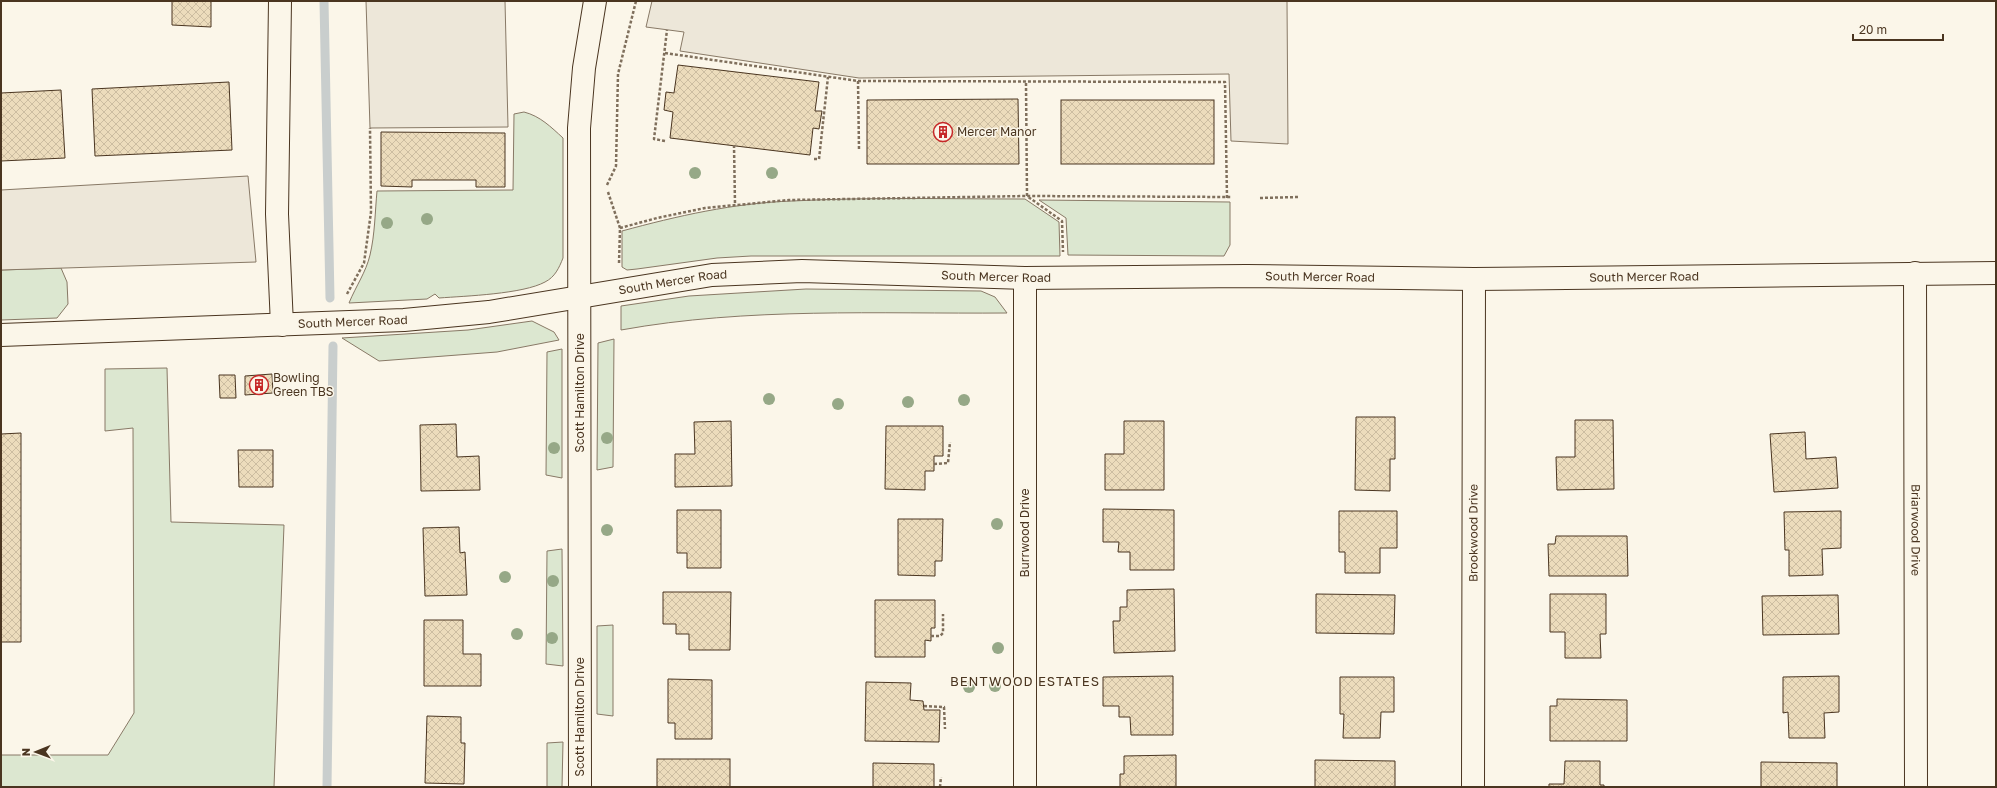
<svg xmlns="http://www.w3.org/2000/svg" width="1997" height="788" font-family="'Golos Text',sans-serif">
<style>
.green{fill:#dce7d0;stroke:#887966}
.parking{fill:#ede7d9;stroke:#887966}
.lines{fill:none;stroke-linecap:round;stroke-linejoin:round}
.stream{stroke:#c9cecd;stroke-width:9}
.building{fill:url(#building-cross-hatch);stroke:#4a3520}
.street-casing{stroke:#4a3520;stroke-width:24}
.path{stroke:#7f6f5c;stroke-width:2.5;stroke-dasharray:3 2;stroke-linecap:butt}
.street{stroke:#fbf6e9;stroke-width:22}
.tree{fill:#96a887}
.labels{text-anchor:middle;stroke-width:3;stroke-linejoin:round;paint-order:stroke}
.poi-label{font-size:12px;fill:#4a3520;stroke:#fbf6e9;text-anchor:start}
.street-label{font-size:12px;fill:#4a3520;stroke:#fbf6e9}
.neighbourhood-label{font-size:13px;letter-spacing:1px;fill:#4a3520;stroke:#fbf6e9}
</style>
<defs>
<pattern id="building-cross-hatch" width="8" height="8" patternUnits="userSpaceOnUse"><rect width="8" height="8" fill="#ecdcbc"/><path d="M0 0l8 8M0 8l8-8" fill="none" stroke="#ccbda1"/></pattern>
</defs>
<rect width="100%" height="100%" fill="#fbf6e9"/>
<!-- green -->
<g class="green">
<path d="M524,112c16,4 27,15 39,26v120c-4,10 -8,19 -18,24 -22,12 -79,14 -106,16l-4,-4 -8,5 -78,4c7,-17 17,-31 21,-48 5,-21 5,-43 7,-64l136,-1 1,-76z"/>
<path d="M1025,199l34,23 1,34h-309l-34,2 -80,11 -10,1 -5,-3v-36c55,-15 112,-28 170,-30 77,-4 155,-2 233,-2z"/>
<path d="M1039,200l191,2v43l-6,11 -156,-1 -2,-37z"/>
<path d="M61,268l6,14 1,22 -11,14 -56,2v-50z"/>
<path d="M806,289l175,2 14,6 12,16c-129,1 -259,-6 -386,17v-24l68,-10z"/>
<path d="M532,321l22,11 5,8 -62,12 -118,9 -37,-23 126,-8z"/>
<path d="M614,339l-1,128 -16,3 1,-127z"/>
<path d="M562,349v129l-16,-3 1,-123z"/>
<path d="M167,368l4,154 113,3 -10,262h-273v-32h107l26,-42 -1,-285 -28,3v-62z"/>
<path d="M562,549l1,117 -17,-2 1,-113z"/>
<path d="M613,625v91l-16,-2v-88z"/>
<path d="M563,742l-1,45h-15v-44z"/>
</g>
<!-- parking -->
<g class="parking">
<path d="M366,1h139l3,126 -138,1z"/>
<path d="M652,1h635l1,143 -57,-3 -2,-67 -370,4 -179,-27 4,-19 -38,-5z"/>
<path d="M248,176l8,86 -255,8v-80z"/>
</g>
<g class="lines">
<!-- stream -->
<g class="stream">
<path d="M324,1l6,297"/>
<path d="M327,787l6,-441"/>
</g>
</g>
<!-- building -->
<g class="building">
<path d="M172,1h39v26l-39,-2z"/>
<path d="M678,65l141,17 -4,29h7l-3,18 -6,-1 -3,27 -140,-17 3,-26 -9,-2 2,-18 8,1z"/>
<path d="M229,82l3,68 -137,6 -3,-67z"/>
<path d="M61,90l4,68 -64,3v-68z"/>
<path d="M1018,99l1,65h-152v-64z"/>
<rect x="1061" y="100" width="153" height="64"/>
<path d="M381,132l124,1v54h-29v-7h-64v7l-31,-1z"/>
<path d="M272,374l1,19 -28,2v-19z"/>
<path d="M219,375h16l1,23h-16z"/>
<path d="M1356,417h39v42h-5v32l-35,-1z"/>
<path d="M1575,420h38l1,69 -57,1 -1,-33h19z"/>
<path d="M731,421l1,65 -57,1v-33h20l-1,-32z"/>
<path d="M1124,421h40v69h-59v-36h19z"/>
<path d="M456,424l1,33 22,-1 1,34 -59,1 -1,-66z"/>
<path d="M886,426h57v30h-9v15h-9v19l-40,-1z"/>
<path d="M1805,432l1,27 30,-2 2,31 -64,4 -4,-58z"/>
<path d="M21,433v209h-20v-208z"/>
<path d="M238,450h35v37h-34z"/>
<path d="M1103,509l71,1v60h-44v-18h-12l1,-10h-16z"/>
<path d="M677,510h44v58h-34v-15h-10z"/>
<path d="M1339,511h58v37h-17v25h-35v-21h-6z"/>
<path d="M1841,511v37l-19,1 1,26 -34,1v-26h-4l-1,-38z"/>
<path d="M898,519h45l-1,42h-7v15l-37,-1z"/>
<path d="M459,527l1,26 5,-1 2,43 -42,1 -2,-68z"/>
<path d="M1556,536h71l1,40h-79l-1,-32h7z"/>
<path d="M1174,589l1,62 -61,2 -1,-32h7v-14h7v-17z"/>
<path d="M663,592h68l-1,58h-41v-16h-13v-10h-13z"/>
<path d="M1316,594l79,1 -1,39 -78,-1z"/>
<path d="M1550,594h56v40h-6l1,24h-36v-26h-15z"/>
<path d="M1838,595l1,39 -76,1 -1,-39z"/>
<path d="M875,600h60v28h-4v13l-6,-1v17h-50z"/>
<path d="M424,620h39v34h18v32h-57z"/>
<path d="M1173,676v59h-42l-1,-18h-11v-11h-16v-29z"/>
<path d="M1839,676v36l-15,1 1,25h-36l-1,-26 -5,1v-36z"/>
<path d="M1340,677h54v35h-13l-1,26h-37l1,-24h-4z"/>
<path d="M668,679l44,1v59h-37v-16h-7z"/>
<path d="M866,682l45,1 -1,17 13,1 1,9h16l-1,32 -74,-1z"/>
<path d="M1557,699l70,1v41h-77v-35h7z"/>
<path d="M427,716l34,1v26h4l-1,41 -39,-1z"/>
<path d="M1176,755v32h-56v-13h4v-18z"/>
<rect x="657" y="759" width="73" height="28"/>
<path d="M1315,760l80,1v26h-80z"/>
<path d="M1565,761h35v24h4v2h-55v-3h15z"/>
<path d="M1761,762l76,1v24h-76z"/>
<path d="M873,763l61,1v23h-61z"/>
</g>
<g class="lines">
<!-- street casing -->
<g class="street-casing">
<g id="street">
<path d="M280,1l-3,213 5,111"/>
<path id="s1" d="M1915,273l1,514"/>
<path d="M1025,278v509"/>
<path id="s2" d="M1,335l403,-15 85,-8 223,-37 90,-4 223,7 221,-2 228,3 522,-6"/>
<path d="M580,787l-1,-659 5,-60 11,-67"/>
<path id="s3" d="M1473,787l1,-508"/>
</g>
</g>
<!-- path -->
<g class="path">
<path d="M665,53l193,28 367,1 2,116"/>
<path d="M858,81l1,68"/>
<path d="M1026,83l1,113 35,25 1,31"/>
<path d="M665,141l-11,-2 13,-109"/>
<path d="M734,145l1,59"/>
<path d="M814,159h5l9,-82"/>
<path d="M607,185l9,-19 2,-92 18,-73"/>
<path d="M608,192l12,36 -1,36"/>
<path d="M1260,198l38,-1"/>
<path d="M620,228l37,-10 48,-10 84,-8 238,-4 204,1"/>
<path d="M347,294l17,-31 7,-51 -1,-84"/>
<path d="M934,464l14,-1 2,-21"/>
<path d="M931,636h9l3,-3v-19"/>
<path d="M924,706l20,1 1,22"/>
<path d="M940,787l1,-10"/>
</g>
<!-- street -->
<use href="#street" class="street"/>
</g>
<!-- trees -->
<g class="tree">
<circle cx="695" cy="173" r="6"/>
<circle cx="772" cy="173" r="6"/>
<circle cx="427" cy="219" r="6"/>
<circle cx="387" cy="223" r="6"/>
<circle cx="769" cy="399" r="6"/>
<circle cx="964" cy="400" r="6"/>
<circle cx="908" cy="402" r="6"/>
<circle cx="838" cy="404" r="6"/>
<circle cx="607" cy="438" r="6"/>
<circle cx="554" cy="448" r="6"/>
<circle cx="997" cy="524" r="6"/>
<circle cx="607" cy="530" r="6"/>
<circle cx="505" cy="577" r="6"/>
<circle cx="553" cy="581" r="6"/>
<circle cx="517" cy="634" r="6"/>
<circle cx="552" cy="638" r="6"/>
<circle cx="998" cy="648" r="6"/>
<circle cx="995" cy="686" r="6"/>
<circle cx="969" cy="687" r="6"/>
</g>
<!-- icons -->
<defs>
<g id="building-ring" transform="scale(1)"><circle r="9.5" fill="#fbf6e9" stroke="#c62828" stroke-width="1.5"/><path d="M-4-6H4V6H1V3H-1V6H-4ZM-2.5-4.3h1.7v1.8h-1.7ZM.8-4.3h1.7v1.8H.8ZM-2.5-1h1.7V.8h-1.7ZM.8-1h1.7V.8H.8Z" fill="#c62828"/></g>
</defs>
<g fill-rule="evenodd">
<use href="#building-ring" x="943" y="132"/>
<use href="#building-ring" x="259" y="385"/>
</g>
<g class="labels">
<!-- poi labels -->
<g class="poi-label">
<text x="957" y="136">Mercer Manor</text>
<text x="273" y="382">Bowling<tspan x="273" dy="14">Green TBS</tspan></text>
</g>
<!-- street labels -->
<g class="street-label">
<text dy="4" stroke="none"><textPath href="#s2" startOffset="999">South Mercer Road</textPath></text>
<text dy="4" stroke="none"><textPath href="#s2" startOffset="1323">South Mercer Road</textPath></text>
<text dy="4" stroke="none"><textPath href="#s2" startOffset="1647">South Mercer Road</textPath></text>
<text dy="4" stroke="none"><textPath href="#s2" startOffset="675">South Mercer Road</textPath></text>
<text dy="4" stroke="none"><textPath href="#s2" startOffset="352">South Mercer Road</textPath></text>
<text transform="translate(580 393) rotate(-90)" y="4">Scott Hamilton Drive</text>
<text dy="4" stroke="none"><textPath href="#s1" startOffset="257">Briarwood Drive</textPath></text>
<text transform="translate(1025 533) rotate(-90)" y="4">Burrwood Drive</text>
<text dy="4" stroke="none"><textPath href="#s3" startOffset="254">Brookwood Drive</textPath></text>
<text transform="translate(580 717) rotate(-90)" y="4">Scott Hamilton Drive</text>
</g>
<!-- neighbourhood labels -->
<g class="neighbourhood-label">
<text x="1025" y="686">BENTWOOD ESTATES</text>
</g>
</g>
<!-- border -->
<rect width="1997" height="788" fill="none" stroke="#4a3520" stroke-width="4"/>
<!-- north arrow -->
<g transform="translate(36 752) rotate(269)" stroke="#fbf6e9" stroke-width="3" paint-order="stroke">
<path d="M0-3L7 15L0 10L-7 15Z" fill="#4a3520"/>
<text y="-6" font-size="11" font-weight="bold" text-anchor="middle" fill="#4a3520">N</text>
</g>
<!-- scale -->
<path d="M1853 34v6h90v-6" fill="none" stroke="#4a3520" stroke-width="2"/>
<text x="1859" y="34" font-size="12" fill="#4a3520" stroke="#fbf6e9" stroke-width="3" paint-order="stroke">20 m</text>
</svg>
